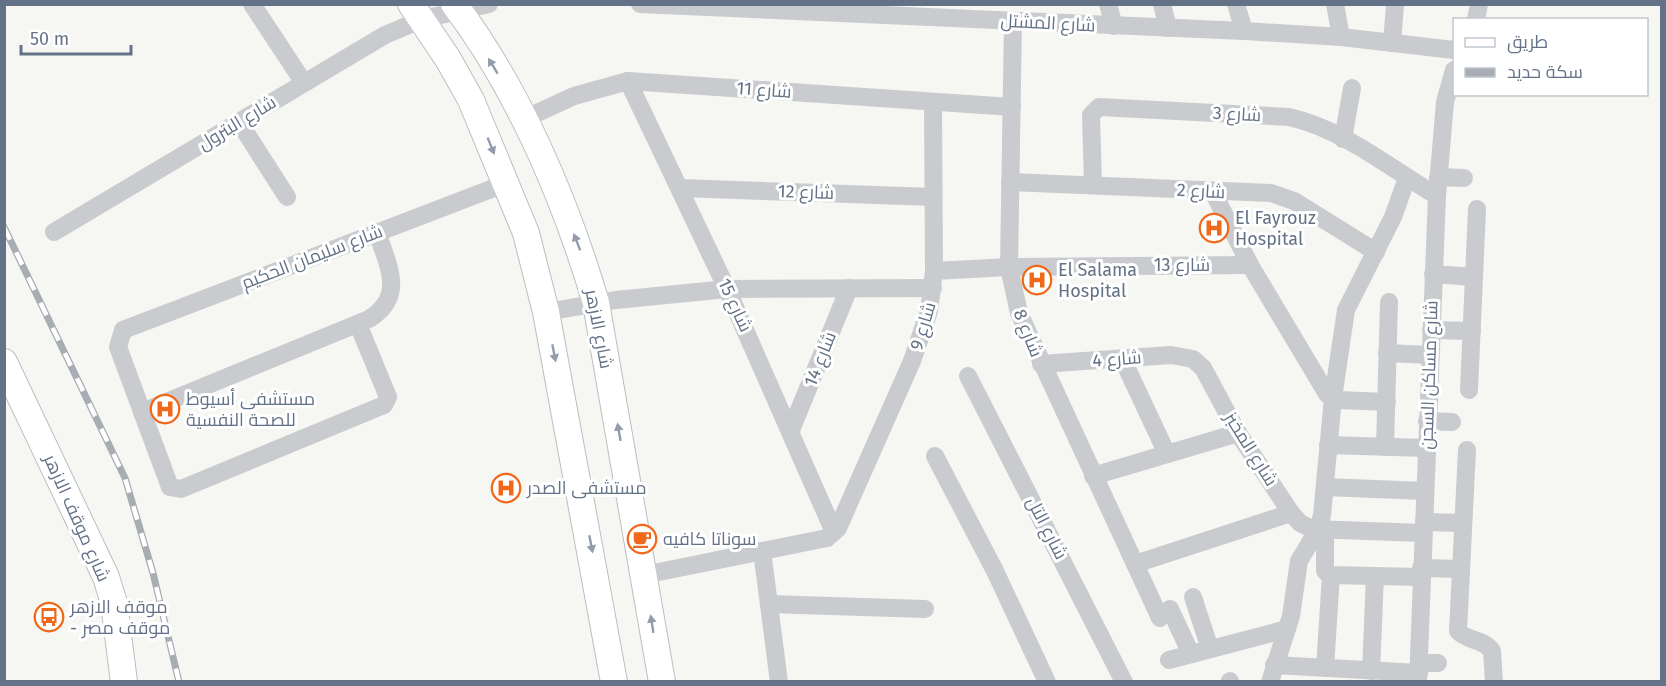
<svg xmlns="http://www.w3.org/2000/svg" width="1666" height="686" font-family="'Fira Sans',Cairo,sans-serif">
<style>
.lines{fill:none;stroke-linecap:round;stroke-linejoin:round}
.secondary-casing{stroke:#babec3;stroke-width:28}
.street{stroke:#c9cbcf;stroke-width:18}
.secondary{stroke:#fff;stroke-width:26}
.rail-casing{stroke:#a8acb3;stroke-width:7}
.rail{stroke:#fff;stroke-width:4.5;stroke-dasharray:14;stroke-linecap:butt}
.oneway{fill:#929caa}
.labels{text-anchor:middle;stroke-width:6;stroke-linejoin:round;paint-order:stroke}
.street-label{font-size:18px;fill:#637286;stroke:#fff}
.poi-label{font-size:18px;fill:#637286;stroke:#fff;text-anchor:start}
</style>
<rect width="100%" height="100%" fill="#f6f7f3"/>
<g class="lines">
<!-- secondary casing -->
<g class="secondary-casing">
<g id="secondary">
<path d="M411,4l37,55 23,41 55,133 20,79 68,370"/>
<path d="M454,4c65,86 112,197 142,299l66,379"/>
<path d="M4,362l102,215 8,26 10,79"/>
</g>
</g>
<!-- street -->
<g class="street">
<path d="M252,4l52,79"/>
<path d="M640,4l604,27 97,6 113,13"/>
<path d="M1108,4l6,22"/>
<path d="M1162,4l6,24"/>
<path d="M1236,4l8,27"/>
<path d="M1335,4l6,33"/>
<path d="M1476,20l3,-16"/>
<path d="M1013,21l-4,246 10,46 141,305"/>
<path d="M1392,43l3,-39"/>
<path d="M628,81l99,208 107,243"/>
<path d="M524,119l50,-23 54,-15 384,26"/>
<path d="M239,122l48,75"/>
<path d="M1343,139l9,-51"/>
<path d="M1438,177l26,1"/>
<path d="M1010,182l261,11 23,8 82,51"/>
<path d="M1093,185l-2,-70 8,-8 190,10c54,12 101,51 148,79"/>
<path d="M680,188l253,9"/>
<path d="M1213,192l37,73 77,129 11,6 49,2"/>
<path d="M54,232l331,-197 38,-16 66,-15"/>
<path d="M934,271l75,-4 241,-2"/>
<path d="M1433,274l41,3"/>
<path d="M546,312l70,-12 111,-11 206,-1"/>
<path d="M358,324l30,73 -4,8 -203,84 -11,-2 -52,-140 5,-17 384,-147"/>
<path d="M1431,330l41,1"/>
<path d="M1387,353l43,2"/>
<path d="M1122,358l45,96"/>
<path d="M1041,364l130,-9 22,4 10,9 35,65 53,80 9,10 12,6 111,4"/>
<path d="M968,376l156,306"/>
<path d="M1469,390l8,-181"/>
<path d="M142,412l227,-93c37,-23 19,-53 8,-87"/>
<path d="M1427,421l25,1"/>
<path d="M791,430l58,-142"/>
<path d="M1328,445l98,3"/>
<path d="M1385,447l4,-145"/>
<path d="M1467,450l-9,181c10,11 25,7 34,20l2,31"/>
<path d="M935,456l60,115 52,111"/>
<path d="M1093,476l145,-43"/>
<path d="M1325,487l100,4"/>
<path d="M1424,522l39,1"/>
<path d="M1325,530v41l4,4 92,2"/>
<path d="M762,551l17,131"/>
<path d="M1135,564l156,-51"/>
<path d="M1421,568l40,1"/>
<path d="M644,575l183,-37 11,-10 74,-167 17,-50 5,-40 -1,-169"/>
<path d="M1193,597l17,52"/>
<path d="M769,604l156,5"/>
<path d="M1170,609l21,45"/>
<path d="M1169,660l118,-31"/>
<path d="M1419,663h19"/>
<path d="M1274,665l145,8"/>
<path d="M1325,668l6,-93"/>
<path d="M1371,671l4,-95"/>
<path d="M1230,681v1"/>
<path d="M1270,682l21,-66 8,-55 19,-32 4,-14 11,-117 13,-88 47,-93 14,-39"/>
<path d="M1418,682l19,-486 8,-94 9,-32"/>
</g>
<!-- secondary -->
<use href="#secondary" class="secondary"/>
<!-- rail casing -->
<g class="rail-casing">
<path id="rail" d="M4,227l121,251 28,95 26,109"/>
</g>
<!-- rail -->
<use href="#rail" class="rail"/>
</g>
<!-- one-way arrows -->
<defs><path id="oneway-solid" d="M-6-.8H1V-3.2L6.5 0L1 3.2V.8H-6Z" transform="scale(1.5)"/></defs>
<g class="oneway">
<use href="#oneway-solid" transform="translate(493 66) rotate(-121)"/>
<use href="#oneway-solid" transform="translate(491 146) rotate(68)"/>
<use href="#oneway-solid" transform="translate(577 242) rotate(-111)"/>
<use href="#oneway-solid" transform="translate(554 353) rotate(79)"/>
<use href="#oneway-solid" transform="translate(619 432) rotate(-100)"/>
<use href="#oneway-solid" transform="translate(591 544) rotate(79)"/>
<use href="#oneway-solid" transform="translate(652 624) rotate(-99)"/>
</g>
<!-- icons -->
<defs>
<g id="hospital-ring" transform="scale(1.5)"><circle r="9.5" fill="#fff" stroke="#f06819" stroke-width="1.5"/><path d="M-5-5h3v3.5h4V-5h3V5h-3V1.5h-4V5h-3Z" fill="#f06819"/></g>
<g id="cafe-ring" transform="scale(1.5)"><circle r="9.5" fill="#fff" stroke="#f06819" stroke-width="1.5"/><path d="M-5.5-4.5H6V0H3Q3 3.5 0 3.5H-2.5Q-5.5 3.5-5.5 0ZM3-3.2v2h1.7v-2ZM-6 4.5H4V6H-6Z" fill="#f06819"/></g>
<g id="bus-ring" transform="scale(1.5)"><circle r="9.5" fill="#fff" stroke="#f06819" stroke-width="1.5"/><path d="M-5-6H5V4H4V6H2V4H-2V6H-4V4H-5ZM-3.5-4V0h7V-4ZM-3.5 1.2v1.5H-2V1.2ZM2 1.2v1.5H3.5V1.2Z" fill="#f06819"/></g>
</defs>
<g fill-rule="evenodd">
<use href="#hospital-ring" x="1214" y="228"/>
<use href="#hospital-ring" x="1037" y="280"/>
<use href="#hospital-ring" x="165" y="409"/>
<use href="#hospital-ring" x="506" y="488"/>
<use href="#cafe-ring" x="642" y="539"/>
<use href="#bus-ring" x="49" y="617"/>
</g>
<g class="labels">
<!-- street labels -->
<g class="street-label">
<text transform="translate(1048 23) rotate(3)" y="6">شارع المشتل</text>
<text transform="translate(764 90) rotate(4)" y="6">شارع 11</text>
<text transform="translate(1237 114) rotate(3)" y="6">شارع 3</text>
<text transform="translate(237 123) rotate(-31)" y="6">شارع البترول</text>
<text transform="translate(1201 191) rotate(3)" y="6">شارع 2</text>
<text transform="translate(806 192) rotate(2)" y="6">شارع 12</text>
<text transform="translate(312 257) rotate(-21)" y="6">شارع سليمان الحكيم</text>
<text x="1182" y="271">شارع 13</text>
<text transform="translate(735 305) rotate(65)" y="6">شارع 15</text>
<text transform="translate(923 326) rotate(-73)" y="6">شارع 9</text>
<text transform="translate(599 329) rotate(79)" y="6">شارع الازهر</text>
<text transform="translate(1028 333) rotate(68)" y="6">شارع 8</text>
<text transform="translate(820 359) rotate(-68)" y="6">شارع 14</text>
<text transform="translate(1117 359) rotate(-4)" y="6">شارع 4</text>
<text transform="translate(1429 375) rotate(-88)" y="6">شارع مساكن السجن</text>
<text transform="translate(1251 449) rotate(58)" y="6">شارع المخبز</text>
<text transform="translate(77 518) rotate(66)" y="6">شارع موقف الازهر</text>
<text transform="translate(1047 528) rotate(63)" y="6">شارع التل</text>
</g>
<!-- poi labels -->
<g class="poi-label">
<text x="1235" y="224">El Fayrouz<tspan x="1235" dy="21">Hospital</tspan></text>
<text x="1058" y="276">El Salama<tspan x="1058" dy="21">Hospital</tspan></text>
<text x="186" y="405">مستشفى أسيوط<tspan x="186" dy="21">للصحة النفسية</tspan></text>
<text x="527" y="494">مستشفى الصدر</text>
<text x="663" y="545">سوناتا كافيه</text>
<text x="70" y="613">موقف الازهر<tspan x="70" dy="21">- موقف مصر</tspan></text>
</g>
</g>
<!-- border -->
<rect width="1666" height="686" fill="none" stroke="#637286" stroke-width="12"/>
<!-- legend -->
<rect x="1453" y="18" width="195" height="78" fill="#ffffff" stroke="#c1c7cf" stroke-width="1.5"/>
<rect x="1465" y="38" width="30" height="9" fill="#ffffff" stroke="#c1c7cf" stroke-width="1.5"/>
<text x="1507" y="48" font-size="18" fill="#637286">طريق</text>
<rect x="1465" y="68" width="30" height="9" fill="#a8acb3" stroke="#c1c7cf" stroke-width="1.5"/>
<text x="1507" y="78" font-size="18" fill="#637286">سكة حديد</text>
<!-- scale -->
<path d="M21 45v9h110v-9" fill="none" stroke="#637286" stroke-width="3"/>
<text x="30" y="45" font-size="18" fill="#637286" stroke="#ffffff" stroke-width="4.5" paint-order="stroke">50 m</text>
</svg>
